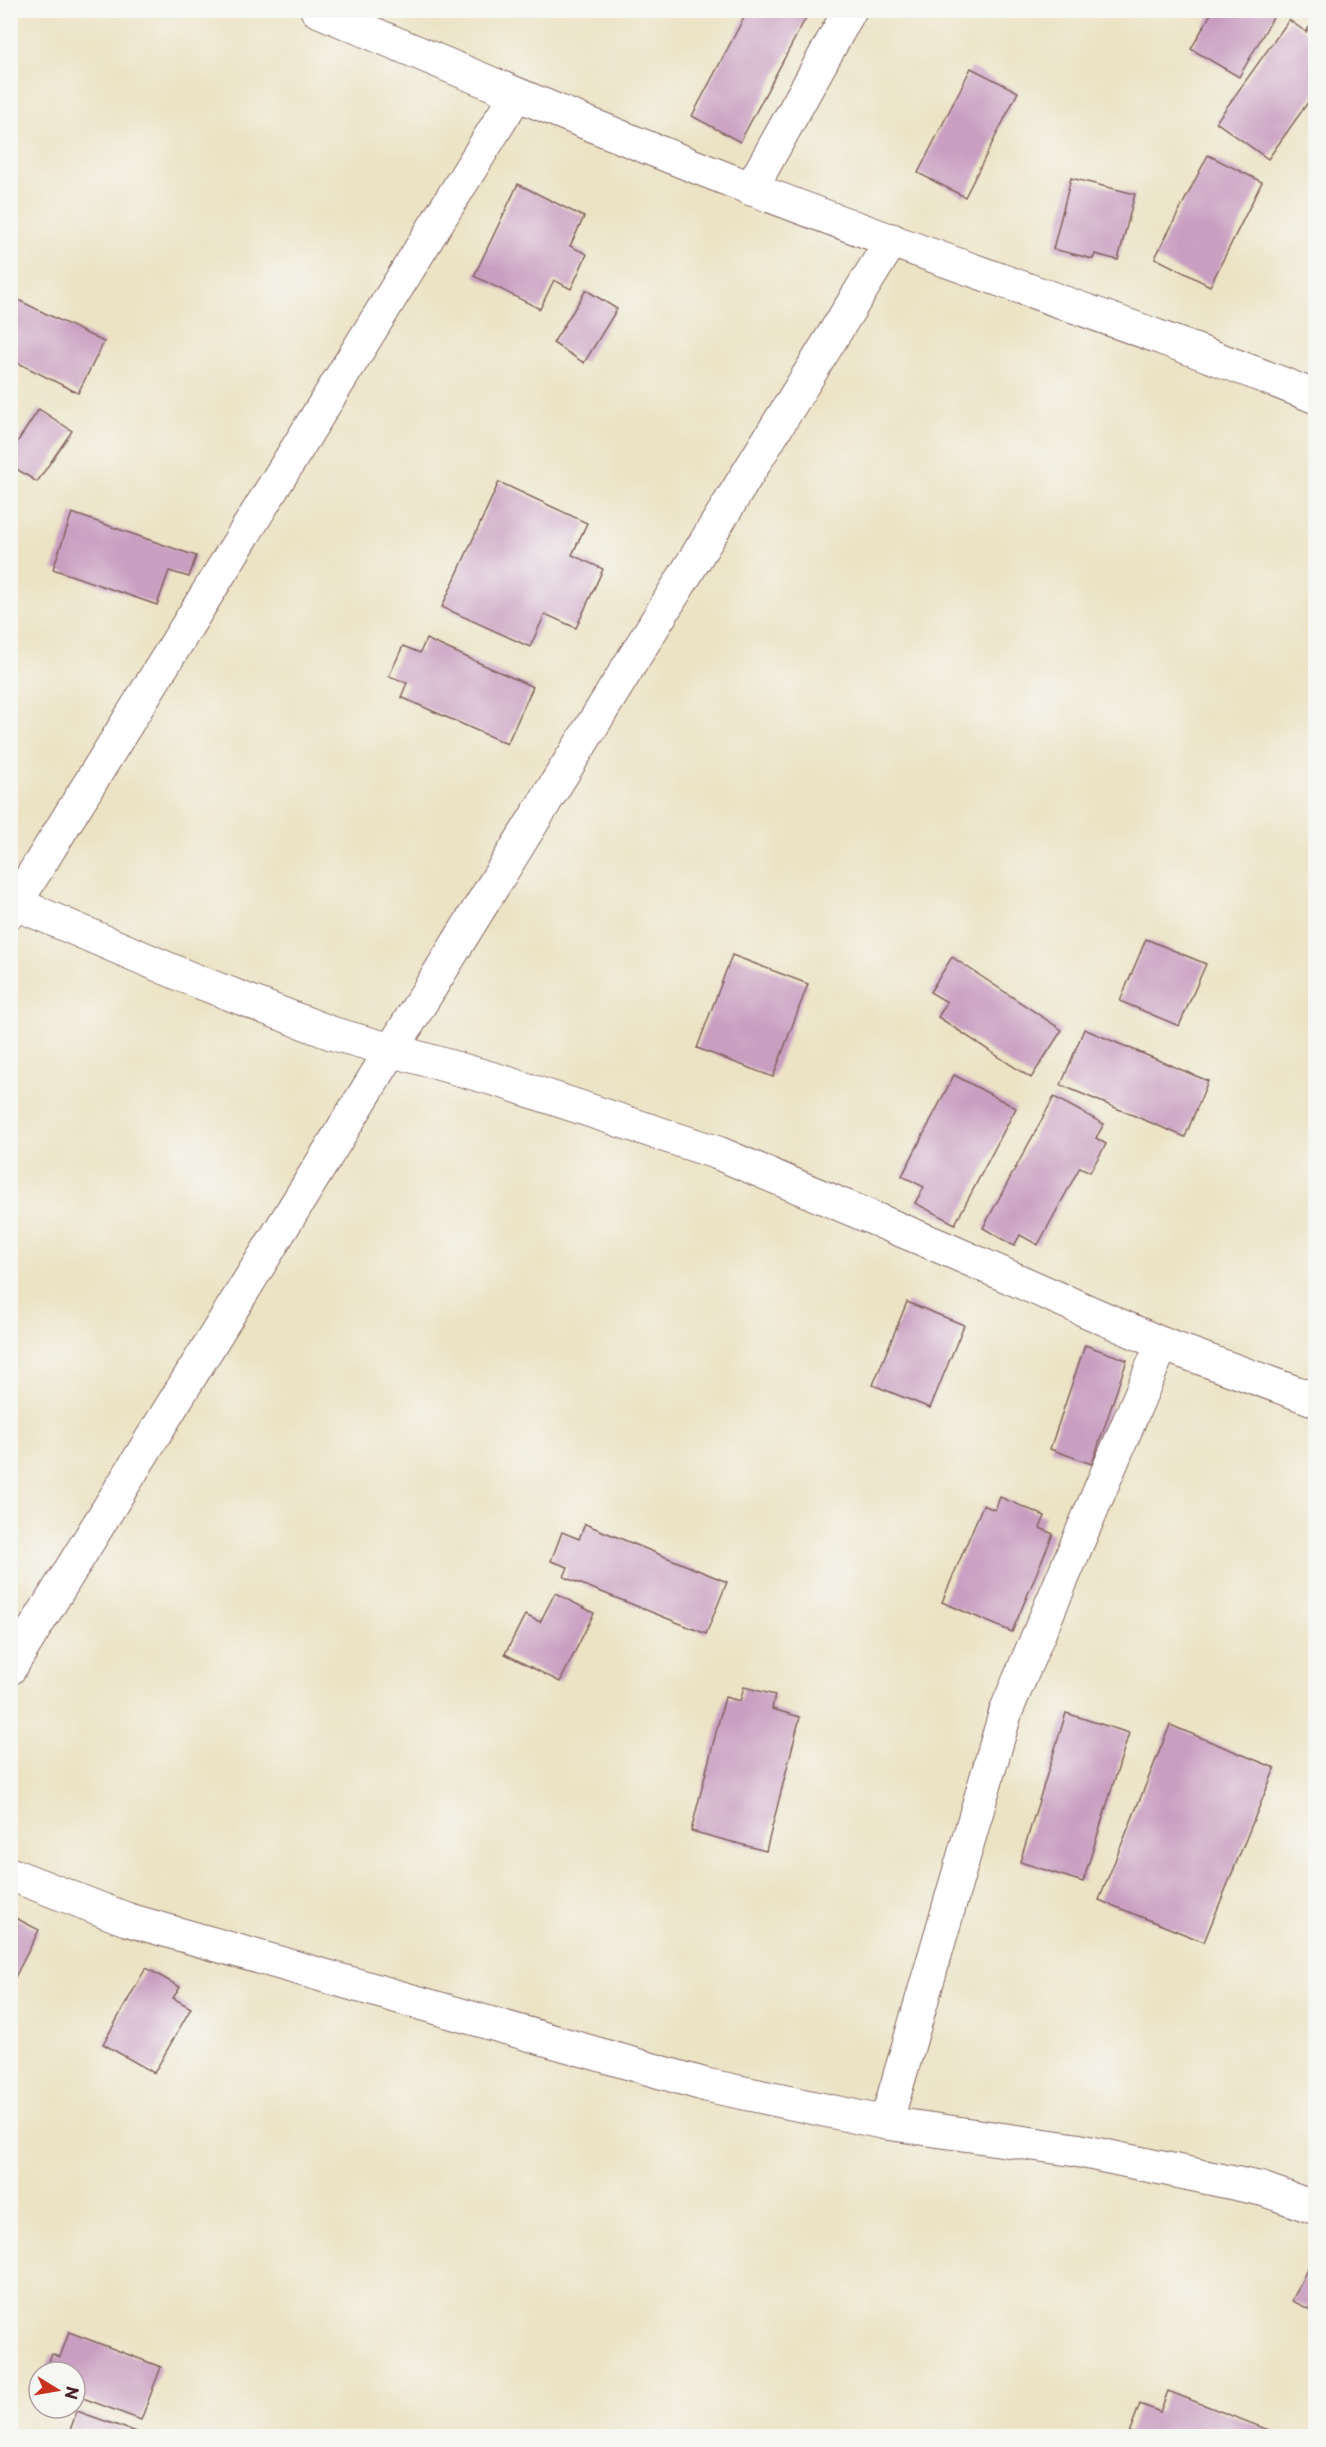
<svg xmlns="http://www.w3.org/2000/svg" width="1326" height="2447" font-family="'Playpen Sans',sans-serif">
<style>
.building{fill:#c99fc1}
.lines{fill:none;stroke-linecap:round;stroke-linejoin:round}
.minor-casing{stroke:#836461;stroke-width:35}
.minor{stroke:#fff;stroke-width:33}
</style>
<rect width="100%" height="100%" fill="#f6f6f2"/>
<filter id="ink" filterUnits="userSpaceOnUse"><feTurbulence type="fractalNoise" baseFrequency=".0167" numOctaves="2"/><feDisplacementMap in="SourceGraphic" scale="12" xChannelSelector="R" yChannelSelector="G"/><feConvolveMatrix kernelMatrix="1 2 1 2 8 2 1 2 1" color-interpolation-filters="sRGB"/></filter>
<filter id="wash" filterUnits="userSpaceOnUse"><feTurbulence type="fractalNoise" baseFrequency=".008" numOctaves="4" result="noise"/><feDisplacementMap in="SourceGraphic" scale="24" xChannelSelector="R" yChannelSelector="G"/><feGaussianBlur stdDeviation="1.35" result="paint"/><feColorMatrix in="noise" values="0 0 0 0 0 0 0 0 0 0 0 0 0 0 0 0 0 1.4 0 .05"/><feComposite in="paint" operator="in"/></filter>
<g filter="url(#wash)">
<rect width="100%" height="100%" fill="#ece3c4"/>
<g id="blocks">
<!-- building -->
<g class="building">
<path d="M748,10h62l-70,132 -48,-26z"/>
<path d="M1213,10l63,2 -37,65 -48,-28z"/>
<path d="M1316,18v73l-48,68 -52,-37 73,-102 17,12z"/>
<path d="M971,68l47,24 -53,105 -47,-24z"/>
<path d="M1208,155l54,27 -52,104 -55,-28z"/>
<path d="M1071,178l64,16 -17,66 -23,-6 -2,5 -40,-10z"/>
<path d="M518,184l66,33 -14,29 17,8 -16,35 -17,-9 -14,29 -66,-33z"/>
<path d="M586,290l31,19 -33,54 -31,-20z"/>
<path d="M10,296l94,46 -26,51 -68,-34z"/>
<path d="M39,409l33,22 -35,51 -25,-16 6,-10 -6,-6z"/>
<path d="M499,482l88,41 -15,32 31,14 -27,59 -31,-14 -15,33 -88,-40z"/>
<path d="M72,513l124,43 -7,21 -20,-6 -12,34 -104,-36z"/>
<path d="M426,639l107,48 -26,57 -106,-47 6,-14 -18,-7 14,-30 17,7z"/>
<path d="M1146,939l60,25 -27,62 -59,-25z"/>
<path d="M732,955l76,29 -35,93 -76,-29z"/>
<path d="M952,957l110,73 -31,48 -93,-61 9,-15 -17,-10z"/>
<path d="M1084,1029l124,52 -23,56 -124,-52z"/>
<path d="M954,1075l62,33 -61,116 -40,-21 9,-16 -22,-11z"/>
<path d="M1054,1097l50,27 -8,14 10,6 -16,28 -10,-5 -42,78 -18,-10 -6,11 -31,-18z"/>
<path d="M907,1302l57,23 -34,83 -57,-23z"/>
<path d="M1085,1345l42,15 -35,104 -42,-15z"/>
<path d="M1000,1497l45,19 -5,12 13,6 -41,98 -70,-30 41,-97 12,5z"/>
<path d="M585,1524l142,58 -21,52 -142,-57 4,-10 -17,-6 11,-29 17,7z"/>
<path d="M555,1593l39,20 -34,69 -55,-28 20,-39 15,7z"/>
<path d="M744,1687l31,8 -3,14 28,8 -34,134 -75,-20 34,-134 15,4z"/>
<path d="M1066,1713l63,20 -46,149 -63,-20z"/>
<path d="M1170,1725l105,43 -71,174 -105,-42z"/>
<path d="M10,1915l29,15 -29,57z"/>
<path d="M146,1968l34,19 -7,11 18,10 -37,65 -51,-29z"/>
<path d="M1316,2250v62l-24,-11z"/>
<path d="M69,2332l92,35 -20,53 -66,-25v-23h-30l7,-18 8,3z"/>
<path d="M1168,2391l116,45h-145l-10,-3 11,-29 20,8z"/>
<path d="M77,2411l70,25h-79z"/>
</g>
</g>
</g>
<g filter="url(#ink)">
<use href="#blocks" fill-opacity="0" stroke="#836461" stroke-width="1.5"/>
<g class="lines">
<!-- minor casing -->
<g class="minor-casing">
<g id="minor">
<path d="M317,10c144,61 288,122 433,178 188,73 379,134 566,209"/>
<path d="M751,189l99,-179"/>
<path d="M10,901l179,77 142,55 170,48 217,72 228,96 216,95 154,56"/>
<path d="M10,912l506,-817"/>
<path d="M10,1668l882,-1428"/>
<path d="M10,1874l116,45 580,166 180,38 190,27 186,39 54,19"/>
<path d="M886,2123l120,-412 156,-367"/>
</g>
</g>
<!-- minor -->
<use href="#minor" class="minor"/>
</g>
</g>
<!-- margin -->
<rect width="1326" height="2447" fill="none" stroke="#f6f6f2" stroke-width="36"/>
<!-- north arrow -->
<g transform="translate(57 2390) rotate(101)"><circle r="28" fill="#f6f6f2" stroke="#b1a0a2" stroke-width="1.5"/>
<path d="M0-4.5L10 22L0 15L-10 22Z" fill="#c8321e"/>
<text y="-9" font-size="16" font-weight="bold" text-anchor="middle" fill="#4a1f2b">N</text>
</g>
</svg>
